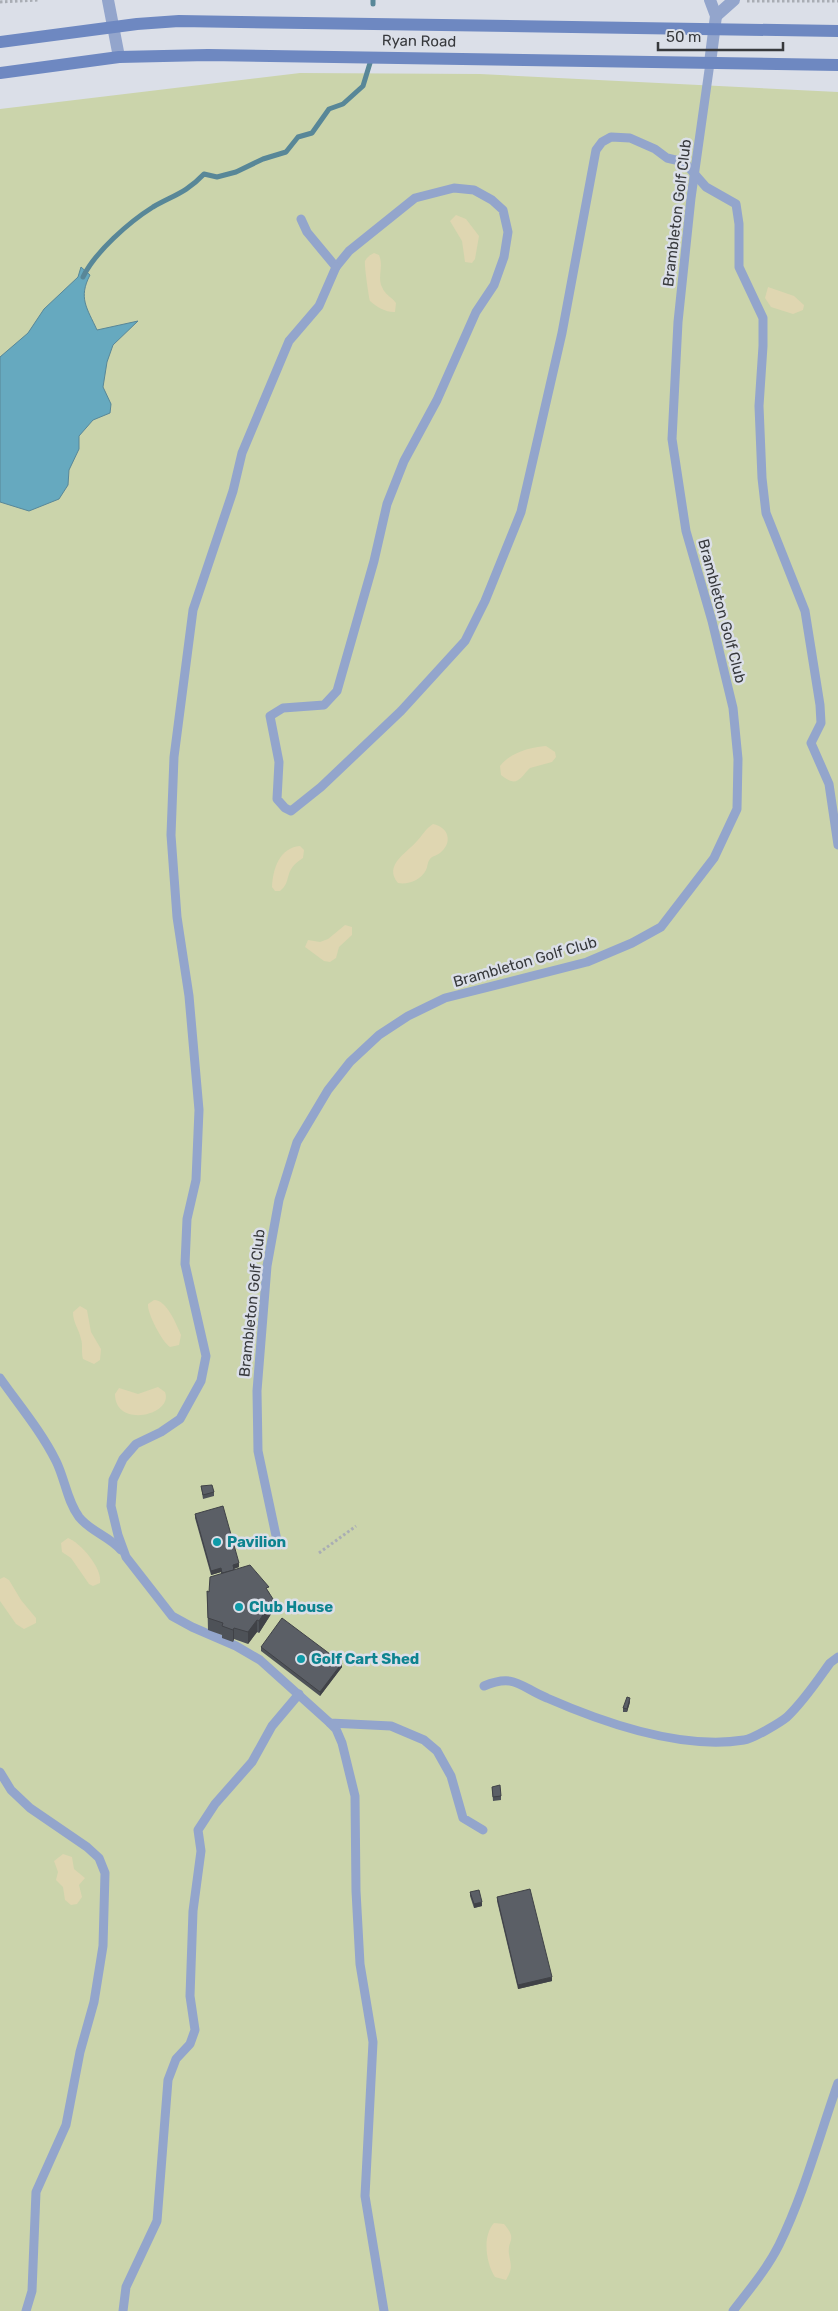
<svg xmlns="http://www.w3.org/2000/svg" width="838" height="2311" font-family="Rubik,sans-serif">
<style>
.green{fill:#cbd4ab}
.sand{fill:#dfd6b1}
.water{fill:#66a9bf;stroke:#588798}
.lines{fill:none;stroke-linecap:round;stroke-linejoin:round}
.stream{stroke:#588798;stroke-width:5}
.path{stroke:#a9adb4;stroke-width:3;stroke-dasharray:2.5 2.5;stroke-linecap:butt}
.service{stroke:#93a5cc;stroke-width:9}
.minor{stroke:#93a5cc;stroke-width:12}
.secondary{stroke:#6e88c1;stroke-width:12}
.wall{fill:#4e5258}
.shaded-wall{fill:#404247}
.building{fill:#5b5f66;stroke:#404247}
.culture-dot{fill:#0f9aa8;stroke:#dbdfe8;stroke-width:2}
.labels{text-anchor:middle;stroke-width:5;stroke-linejoin:round;paint-order:stroke}
.street-label{font-size:15px;fill:#37393c;stroke:#dbdfe8}
.culture-label{font-size:15px;font-weight:bold;fill:#0d838f;stroke:#dbdfe8;text-anchor:start}
</style>
<rect width="100%" height="100%" fill="#dbdfe8"/>
<!-- green -->
<path class="green" d="M300,73l180,1 358,18v2219h-838v-2202z"/>
<!-- sand -->
<g class="sand">
<path d="M456,215l10,4 13,17 -4,23 -3,4 -7,-1 -3,-21 -12,-20z"/>
<path d="M374,253l5,2c5,11 -2,22 3,32 3,8 10,10 14,16l-1,9c-7,1 -19,-5 -25,-11 -1,-2 -6,-37 -5,-40 2,-4 5,-6 9,-8z"/>
<path d="M768,287l26,9 10,9 -1,5 -10,4 -22,-7 -6,-9z"/>
<path d="M546,746l9,6 1,5 -4,5 -22,6c-11,11 -13,20 -29,7l-1,-9c10,-13 30,-19 46,-20z"/>
<path d="M433,824c16,3 20,19 7,29 -4,3 -8,3 -10,6 -3,4 -2,7 -4,11 -5,10 -18,15 -28,13 -15,-18 9,-30 19,-42 6,-6 8,-12 16,-17z"/>
<path d="M300,846l4,4 -1,8c-21,13 -10,23 -23,33h-5l-3,-4c1,-18 7,-39 28,-41z"/>
<path d="M345,925l7,2v8l-13,12 -3,11 -6,4 -6,-1 -19,-14 3,-7 12,2 8,-3z"/>
<path d="M154,1300c13,0 22,24 27,35l-2,10 -9,2c-8,-5 -23,-34 -22,-43z"/>
<path d="M80,1306l7,4 4,22 10,17 -1,11 -6,4 -11,-5c-2,-7 0,-14 -2,-20 -2,-10 -8,-16 -8,-27z"/>
<path d="M158,1387l7,5c9,23 -50,37 -50,2l4,-6 19,6z"/>
<path d="M68,1538c13,5 35,31 32,45l-7,3 -4,-2 -18,-26 -9,-6 -1,-9z"/>
<path d="M4,1577l5,3 12,20 15,18v5l-12,6 -8,-5 -16,-23v-22z"/>
<path d="M63,1854l9,3 2,12 11,9 -6,7 3,12 -5,7 -6,1 -6,-5 -2,-13 -7,-7 2,-8 -4,-11z"/>
<path d="M494,2223l10,1c14,16 3,16 5,30 2,13 4,13 -3,26l-11,-3c-9,-14 -13,-41 -1,-54z"/>
</g>
<!-- water -->
<path class="water" d="M81,267l9,8c-12,23 -3,33 7,55l41,-9 -25,24 -6,17 -4,25 8,17 -1,9 -17,7 -14,16v13l-10,21 -1,15 -9,14 -30,12 -29,-9v-145l28,-24 16,-24 34,-32z"/>
<g class="lines">
<!-- stream -->
<g class="stream">
<path d="M373,4v-4"/>
<path d="M83,277c12,-25 46,-55 70,-70 21,-12 33,-14 51,-33l13,3 19,-5 27,-13 23,-7 12,-15 14,-4 17,-24 14,-5 20,-18 7,-23"/>
</g>
<!-- path -->
<g class="path">
<path d="M747,1h91"/>
<path d="M0,2l39,-2"/>
<path d="M319,1553l37,-27"/>
</g>
<!-- service -->
<g class="service">
<path d="M301,219l6,13 29,35 13,-16 66,-53 39,-10 20,2 18,10 11,10 5,22 -4,25 -10,28 -18,27 -39,88 -33,61 -17,43 -13,57 -37,130 -13,14 -41,3 -13,8 9,46 -2,37 8,9 6,3 30,-24 80,-76 64,-70 20,-40 36,-89 41,-179 34,-183 6,-8 9,-5 19,1 25,11 12,9 17,4 22,25 30,17 3,20v43l24,51v28l-4,60 3,72 4,35 39,98 15,94 1,18 -10,20 18,41 9,61"/>
<path d="M336,267l-17,39 -30,35 -47,112 -9,38 -40,119 -19,147 -3,78 6,82 12,79 10,114 -3,70 -9,39 -2,45 21,92 -5,25 -21,38 -19,13 -25,12 -13,15 -10,21 -2,26 7,29 8,22 46,59 20,11 44,19 24,14 70,63 61,3 33,14 13,11 14,25 12,42 20,12"/>
<path d="M0,1378c19,27 41,53 56,83 9,18 11,40 23,56 12,15 30,19 42,33"/>
<path d="M278,1545l-20,-94 -1,-60 10,-125 12,-66 18,-58 31,-52 22,-28 29,-27 29,-19 37,-18 142,-36 45,-19 29,-16 53,-69 23,-49 1,-50 -5,-51 -21,-87 -26,-90 -14,-92 6,-117 13,-124 19,-135"/>
<path d="M484,1686c31,-13 36,1 63,12 57,25 135,52 197,42 9,-1 37,-18 43,-23 17,-16 30,-36 43,-54l8,-6"/>
<path d="M330,1723l6,6 6,14 13,53 1,95 4,73 13,78 -8,154 19,115"/>
<path d="M0,1772l11,18 19,18 57,39 12,11 6,15 -2,73 -9,56 -14,50 -14,73 -30,67 -4,99 -6,20"/>
<path d="M123,2311l3,-24 31,-66 11,-141 8,-21 14,-15 5,-14 -5,-34 3,-85 8,-60 -3,-21 17,-26 37,-42 20,-36 27,-32"/>
<path d="M733,2311c16,-21 34,-42 46,-66 25,-51 40,-108 59,-162"/>
</g>
<!-- minor -->
<g class="minor">
<path d="M108,0l11,57"/>
<path d="M716,16l18,-16"/>
<path d="M710,63l6,-47 -6,-16"/>
</g>
<!-- secondary -->
<g class="secondary">
<path d="M0,42l137,-18 42,-3 659,10"/>
<path d="M0,73l119,-16 89,-2 630,10"/>
</g>
</g>
<!-- wall -->
<g class="wall">
<path d="M201,1486l13,6v4l-11,3z"/>
<path d="M195,1514l44,53 -5,2v1l35,22 4,19 -14,22 -2,-1 -9,12 -14,-5 -1,3 -11,-4v-3l-14,-5 -1,-39 2,1 12,-18v-2l-10,3 -16,-57z"/>
<path d="M261,1647l81,20 -22,29 -59,-45z"/>
<path d="M630,1702l-3,10h-4v-4z"/>
<path d="M492,1787l9,9v4l-8,1z"/>
<path d="M470,1892l12,14 -8,2 -4,-12z"/>
<path d="M497,1897l55,84 -34,8 -21,-88z"/>
</g>
<!-- shaded-wall -->
<g class="shaded-wall">
<path d="M239,1563v4l-6,2v-4z"/>
<path d="M221,1568v4l-10,3v-4z"/>
<path d="M273,1599v12l-14,22v-12z"/>
<path d="M257,1620v12l-9,12v-12z"/>
<path d="M234,1628v11l-1,3v-12z"/>
<path d="M342,1663v4l-22,29v-4z"/>
<path d="M630,1698v4l-3,10v-3z"/>
<path d="M482,1902v4l-8,2v-4z"/>
<path d="M552,1977v4l-34,8v-4z"/>
</g>
<!-- building -->
<g class="building">
<path d="M212,1485l2,7 -11,3 -2,-9z"/>
<path d="M223,1506l16,57 -6,2 1,5 -12,3 -1,-5 -10,3 -16,-57z"/>
<path d="M250,1565l19,22 -3,1 7,11 -14,22 -2,-1 -9,12 -14,-4 -1,2 -11,-4 1,-3 -15,-5 -1,-27 2,1 1,-15z"/>
<path d="M282,1618l60,45 -22,29 -59,-45z"/>
<path d="M627,1697l3,1 -3,11 -4,-1z"/>
<path d="M500,1785l1,11 -8,1 -1,-10z"/>
<path d="M530,1889l22,88 -34,8 -21,-88z"/>
<path d="M479,1890l3,12 -8,2 -4,-12z"/>
</g>
<!-- markers -->
<g class="culture-dot">
<circle cx="217" cy="1542" r="5"/>
<circle cx="239" cy="1607" r="5"/>
<circle cx="301" cy="1659" r="5"/>
</g>
<g class="labels">
<!-- street labels -->
<g class="street-label">
<text transform="translate(419 41) rotate(1)" y="5">Ryan Road</text>
<text transform="translate(677 213) rotate(-83)" y="5">Brambleton Golf Club</text>
<text transform="translate(722 611) rotate(75)" y="5">Brambleton Golf Club</text>
<text transform="translate(525 962) rotate(-16)" y="5">Brambleton Golf Club</text>
<text transform="translate(252 1303) rotate(-84)" y="5">Brambleton Golf Club</text>
</g>
<!-- culture labels -->
<g class="culture-label">
<text x="227" y="1547">Pavilion</text>
<text x="249" y="1612">Club House</text>
<text x="311" y="1664">Golf Cart Shed</text>
</g>
</g>
<!-- scale -->
<path d="M658 42v8h125v-8" fill="none" stroke="#37393c" stroke-width="2.5"/>
<text x="666" y="42" font-size="15" fill="#37393c" stroke="#dbdfe8" stroke-width="4" paint-order="stroke">50 m</text>
</svg>
